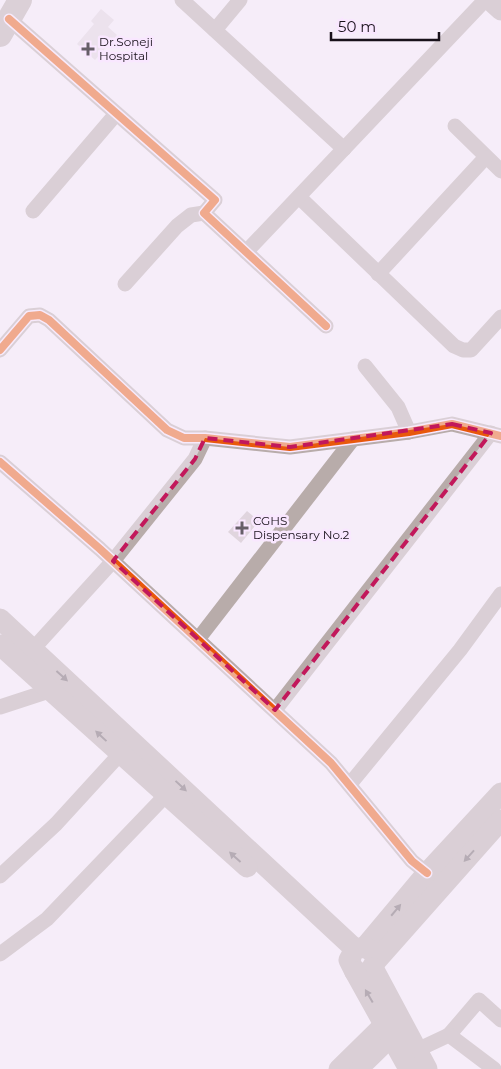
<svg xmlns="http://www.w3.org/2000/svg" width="501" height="1069" font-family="Montserrat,sans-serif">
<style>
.building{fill:#e0d5de}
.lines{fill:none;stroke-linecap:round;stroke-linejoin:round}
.minor{stroke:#b8acaa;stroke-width:15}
.tertiary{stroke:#b8acaa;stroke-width:19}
.secondary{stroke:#b8acaa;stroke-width:21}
.primary{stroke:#baadad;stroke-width:24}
.cycleway-casing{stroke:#f9e7ff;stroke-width:11}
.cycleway{stroke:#e8590c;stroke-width:8}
.oneway{fill:#685e62}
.marked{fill:none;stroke:#c2185b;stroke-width:4;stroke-dasharray:10 6;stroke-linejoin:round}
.poi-dot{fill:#665e68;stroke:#f9e7ff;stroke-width:2}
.labels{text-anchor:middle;stroke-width:5;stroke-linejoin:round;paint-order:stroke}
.poi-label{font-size:12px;fill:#18111a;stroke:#f9e7ff;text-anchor:start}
</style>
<rect width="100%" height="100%" fill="#f6edf9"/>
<!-- building -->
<g class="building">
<path d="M101,9l13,11 -6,7 9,8 -22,25 -18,-16 17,-20 -3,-3z"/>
<path d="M247,511l12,10 -18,22 -13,-11z"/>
</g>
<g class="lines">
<!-- minor -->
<g class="minor">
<path d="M182,0l162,149"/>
<path d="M9,19l206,181 -11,13 122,113"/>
<path d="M215,30l25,-30"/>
<path d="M455,126l46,45"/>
<path d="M299,197l155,149 9,4h8l30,-33"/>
<path d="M33,211l83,-97"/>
<path d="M246,252l239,-252"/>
<path d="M378,274l107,-116"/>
<path d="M125,284l52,-58 14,-11 13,-2"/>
<path d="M0,350l29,-34 11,-1 9,5 118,110 17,8h21l85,9 119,-15 43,-8 49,12"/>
<path d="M365,366l33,41 11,25"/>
<path d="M0,462l100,87 231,214 81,98 15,12"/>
<path d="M199,638l154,-199"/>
<path d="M33,649l80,-88 82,-102 10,-21"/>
<path d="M0,707l52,-17"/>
<path d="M275,710l216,-277"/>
<path d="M350,784l110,-134 41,-56"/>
<path d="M0,876l56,-52 64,-70"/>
<path d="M0,954l47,-35 119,-124"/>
<path d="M449,1035l30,-35 22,20"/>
<path d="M417,1050l32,-15 45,34"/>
</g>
<!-- tertiary -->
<g class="tertiary">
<path d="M338,1069l56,-55"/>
<path d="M359,1069l43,-42"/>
</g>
<!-- secondary -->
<g class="secondary">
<path d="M490,0l11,10"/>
<path d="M0,619l355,330"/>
<path d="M0,645l247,222"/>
<path d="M365,947l62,-74 74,-80"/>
<path d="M376,961l-3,-9 -8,-5 -10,2 -6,11 6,12 6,2 9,-3 6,-10 125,-141"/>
<path d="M373,968l54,101"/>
<path d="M355,972l54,97"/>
</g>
<!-- primary -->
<path class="primary" d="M0,35l20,-35"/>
<!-- cycleway casing -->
<g class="cycleway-casing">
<g id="cycleway">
<path d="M9,19l206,181 -11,13 122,113"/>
<path d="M0,350l29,-34 11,-1 9,5 118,110 17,8h21l85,9 119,-15 43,-8 49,12"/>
<path d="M0,462l100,87 231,214 81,98 15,12"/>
</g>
</g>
<!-- cycleway -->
<use href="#cycleway" class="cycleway"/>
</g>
<!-- one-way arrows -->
<defs><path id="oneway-solid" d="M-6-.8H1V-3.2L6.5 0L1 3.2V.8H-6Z" transform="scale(1.25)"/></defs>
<g class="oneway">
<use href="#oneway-solid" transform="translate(62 676) rotate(42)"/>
<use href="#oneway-solid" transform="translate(101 736) rotate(-137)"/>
<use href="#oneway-solid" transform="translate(181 786) rotate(43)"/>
<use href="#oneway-solid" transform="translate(469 856) rotate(132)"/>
<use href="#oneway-solid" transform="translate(235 857) rotate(-138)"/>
<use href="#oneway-solid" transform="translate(396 910) rotate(-50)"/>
<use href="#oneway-solid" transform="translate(369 996) rotate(-120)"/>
</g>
<!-- marked area -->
<path d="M0 0H501V1069H0ZM452,424l39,9 -216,277 -162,-149 82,-102 10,-21 85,9z" fill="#f6edf9" fill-opacity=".55" fill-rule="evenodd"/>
<path class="marked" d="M452,424l39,9 -216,277 -162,-149 82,-102 10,-21 85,9z"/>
<!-- markers -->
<g class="poi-dot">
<path d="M85.5 41.5h5v5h5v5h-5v5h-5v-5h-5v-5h5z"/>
<path d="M239.5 520.5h5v5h5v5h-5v5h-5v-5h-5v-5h5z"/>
</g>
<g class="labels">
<!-- poi labels -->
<g class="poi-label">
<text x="99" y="46">Dr.Soneji<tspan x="99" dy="14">Hospital</tspan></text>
<text x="253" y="525">CGHS<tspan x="253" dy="14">Dispensary No.2</tspan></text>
</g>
</g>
<!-- scale -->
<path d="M331 32v8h108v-8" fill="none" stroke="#18111a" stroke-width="2.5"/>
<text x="338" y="32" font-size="15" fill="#18111a" stroke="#f9e7ff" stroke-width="4" paint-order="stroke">50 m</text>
</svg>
